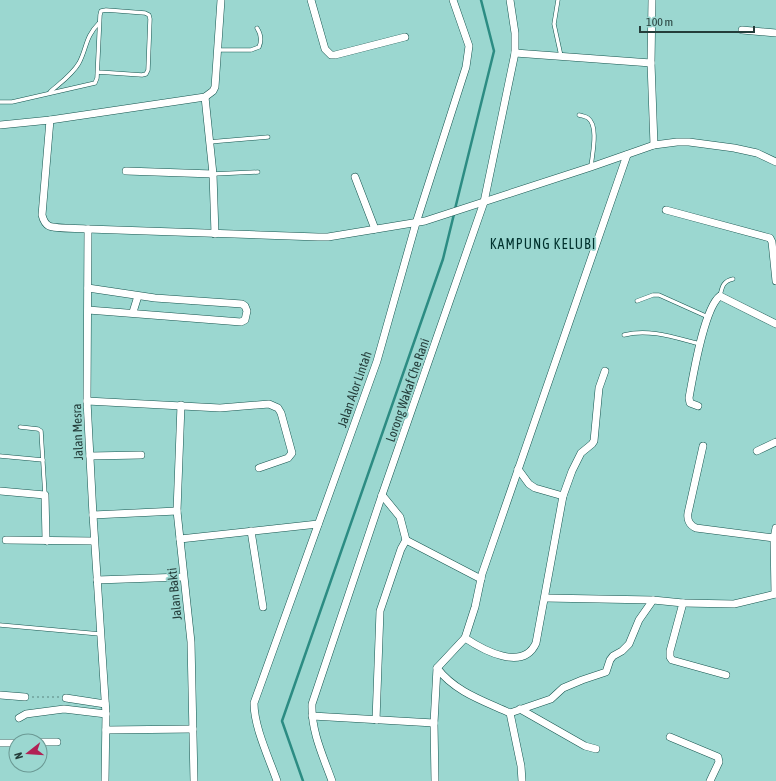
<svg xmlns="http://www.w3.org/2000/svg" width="776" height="781" font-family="'Asap Condensed',sans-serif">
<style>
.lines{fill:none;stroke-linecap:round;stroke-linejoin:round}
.stream{stroke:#2c8c83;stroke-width:2.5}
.service-casing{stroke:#15544e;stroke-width:4.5}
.minor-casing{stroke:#15544e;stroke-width:8}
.path{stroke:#71a19b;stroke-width:1.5;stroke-dasharray:2 3;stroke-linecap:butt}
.service{stroke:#fff;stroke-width:3.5}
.minor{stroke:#fff;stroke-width:7}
.labels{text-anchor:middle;stroke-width:4;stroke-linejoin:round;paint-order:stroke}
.street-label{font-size:13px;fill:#243d3a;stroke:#9bd7d0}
.neighbourhood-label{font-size:14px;letter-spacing:1px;fill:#00312d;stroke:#9bd7d0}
</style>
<rect width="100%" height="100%" fill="#9bd7d0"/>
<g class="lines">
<!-- stream -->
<g class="stream">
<path d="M455,209l39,-158 -13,-51"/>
<path d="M303,781l-21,-60 161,-462 11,-45"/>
</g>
<!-- service casing -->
<g class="service-casing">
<g id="service">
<path d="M558,0l-4,24 7,32"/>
<path d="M218,50h33l8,-3c3,-7 2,-13 -2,-19"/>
<path d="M50,92c10,-9 22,-17 29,-29 8,-15 6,-26 20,-40"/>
<path d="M0,102h12l83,-19 2,-5 3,-63 1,-4 5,-1 39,3 4,2 1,4 -2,51 -2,4 -4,1 -44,-3"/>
<path d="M579,115c3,1 6,1 9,3 11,8 4,37 3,49"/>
<path d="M209,142l59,-5"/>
<path d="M213,174l45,-2"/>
<path d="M720,296c2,-9 3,-15 13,-17"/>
<path d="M637,301l16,-6h6l49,22"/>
<path d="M624,335c25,-7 52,3 76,9"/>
<path d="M20,427l18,2 3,2 4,64"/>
<path d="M0,456l43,4"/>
<path d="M0,625l100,9"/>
</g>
</g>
<!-- minor casing -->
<g class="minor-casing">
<g id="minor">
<path d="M311,0l14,49 6,6h4l70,-18"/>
<path d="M652,0l-1,63 3,82"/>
<path d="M742,30l34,3"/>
<path d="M515,53l136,10"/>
<path d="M205,97l8,77 2,60"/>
<path d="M50,120l-8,95c1,4 3,9 7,11 7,3 30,2 39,3l-1,172 6,114 13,199 -1,67"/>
<path d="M0,125l50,-5 155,-23 8,-6 2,-4 6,-87"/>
<path d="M126,171l87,3"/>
<path d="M355,177l20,52"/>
<path d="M666,210l104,28 2,4 4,39"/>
<path d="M88,229l230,8h10l97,-16 166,-54 63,-22 23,-3h12l45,6 23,5 19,9"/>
<path d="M88,288l67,10 87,6 3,2 2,5 -2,9 -4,2 -153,-12"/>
<path d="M133,312l5,-16"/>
<path d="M87,401l133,7 49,-4 9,4 3,5 11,40 -4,5 -29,10"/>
<path d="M181,405l-4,106 14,131 3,139"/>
<path d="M698,406l-8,-3 -1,-5c4,-22 15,-90 31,-102l56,28"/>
<path d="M703,446l-15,67c-1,6 1,12 8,15l78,10 1,56"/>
<path d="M757,451l19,-9"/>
<path d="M90,456l51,-1"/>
<path d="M518,469l11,15 6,4 28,8"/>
<path d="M0,491l45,4 1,44 1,2"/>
<path d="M382,495l18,22 6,23"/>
<path d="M93,515l84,-4"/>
<path d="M251,531l12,76"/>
<path d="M774,538l2,-10"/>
<path d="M180,539l138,-15"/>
<path d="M6,540l88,1"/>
<path d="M97,580l86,-3"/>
<path d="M545,598l108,2"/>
<path d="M683,603l51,1 42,-10"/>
<path d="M465,638c18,12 58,34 71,5l27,-147 9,-25 9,-18 11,-9 2,-3 5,-53 6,-17"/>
<path d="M437,668c18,24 47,33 73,45l11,53 1,15"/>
<path d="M0,695l25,2"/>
<path d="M66,698l39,6"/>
<path d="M520,709l65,37 11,3"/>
<path d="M510,713l41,-14 12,-11 19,-8 24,-8 4,-12 3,-4 9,-5 7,-7 10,-24 14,-20 30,3 -13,48v6l2,3 54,15"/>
<path d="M312,716l122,7"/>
<path d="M19,718l7,-4 38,-5 42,5"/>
<path d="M376,720l4,-109 21,-62 5,-9 75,39"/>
<path d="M106,730l87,-1"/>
<path d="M670,737l48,20 1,5 -9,19"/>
<path d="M40,742h17"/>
<path d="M0,743h16"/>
<path d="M277,781c-8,-23 -23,-54 -23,-78l123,-342 39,-138 50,-156 3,-21 -16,-46"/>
<path d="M332,781c-9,-25 -21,-50 -20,-77l70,-209 102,-293 31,-149v-20l-5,-33"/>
<path d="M435,781l-1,-58 3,-55 28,-30 10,-31 7,-33 145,-419"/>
</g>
</g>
<!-- path -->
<path class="path" d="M32,697h28"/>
<!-- service -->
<use href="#service" class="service"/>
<!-- minor -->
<use href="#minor" class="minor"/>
</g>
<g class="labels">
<!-- street labels -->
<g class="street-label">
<text transform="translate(354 389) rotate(-71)" y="5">Jalan Alor Lintah</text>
<text transform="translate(407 390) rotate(-71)" y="5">Lorong Wakaf Che Rani</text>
<text transform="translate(77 432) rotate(-92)" y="5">Jalan Mesra</text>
<text transform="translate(174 594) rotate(-96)" y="5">Jalan Bakti</text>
</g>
<!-- neighbourhood labels -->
<g class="neighbourhood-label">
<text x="543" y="249">KAMPUNG KELUBI</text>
</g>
</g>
<!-- north arrow -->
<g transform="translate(28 753) rotate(253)"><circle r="19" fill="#9bd7d0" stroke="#6b9994"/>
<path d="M0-3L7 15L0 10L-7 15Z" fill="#b12154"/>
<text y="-6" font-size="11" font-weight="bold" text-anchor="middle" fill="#243d3a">N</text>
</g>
<!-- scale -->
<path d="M640 26v6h114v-6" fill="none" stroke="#243d3a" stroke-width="2"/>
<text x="646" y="26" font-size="12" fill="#243d3a" stroke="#9bd7d0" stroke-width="3" paint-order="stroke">100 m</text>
</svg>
